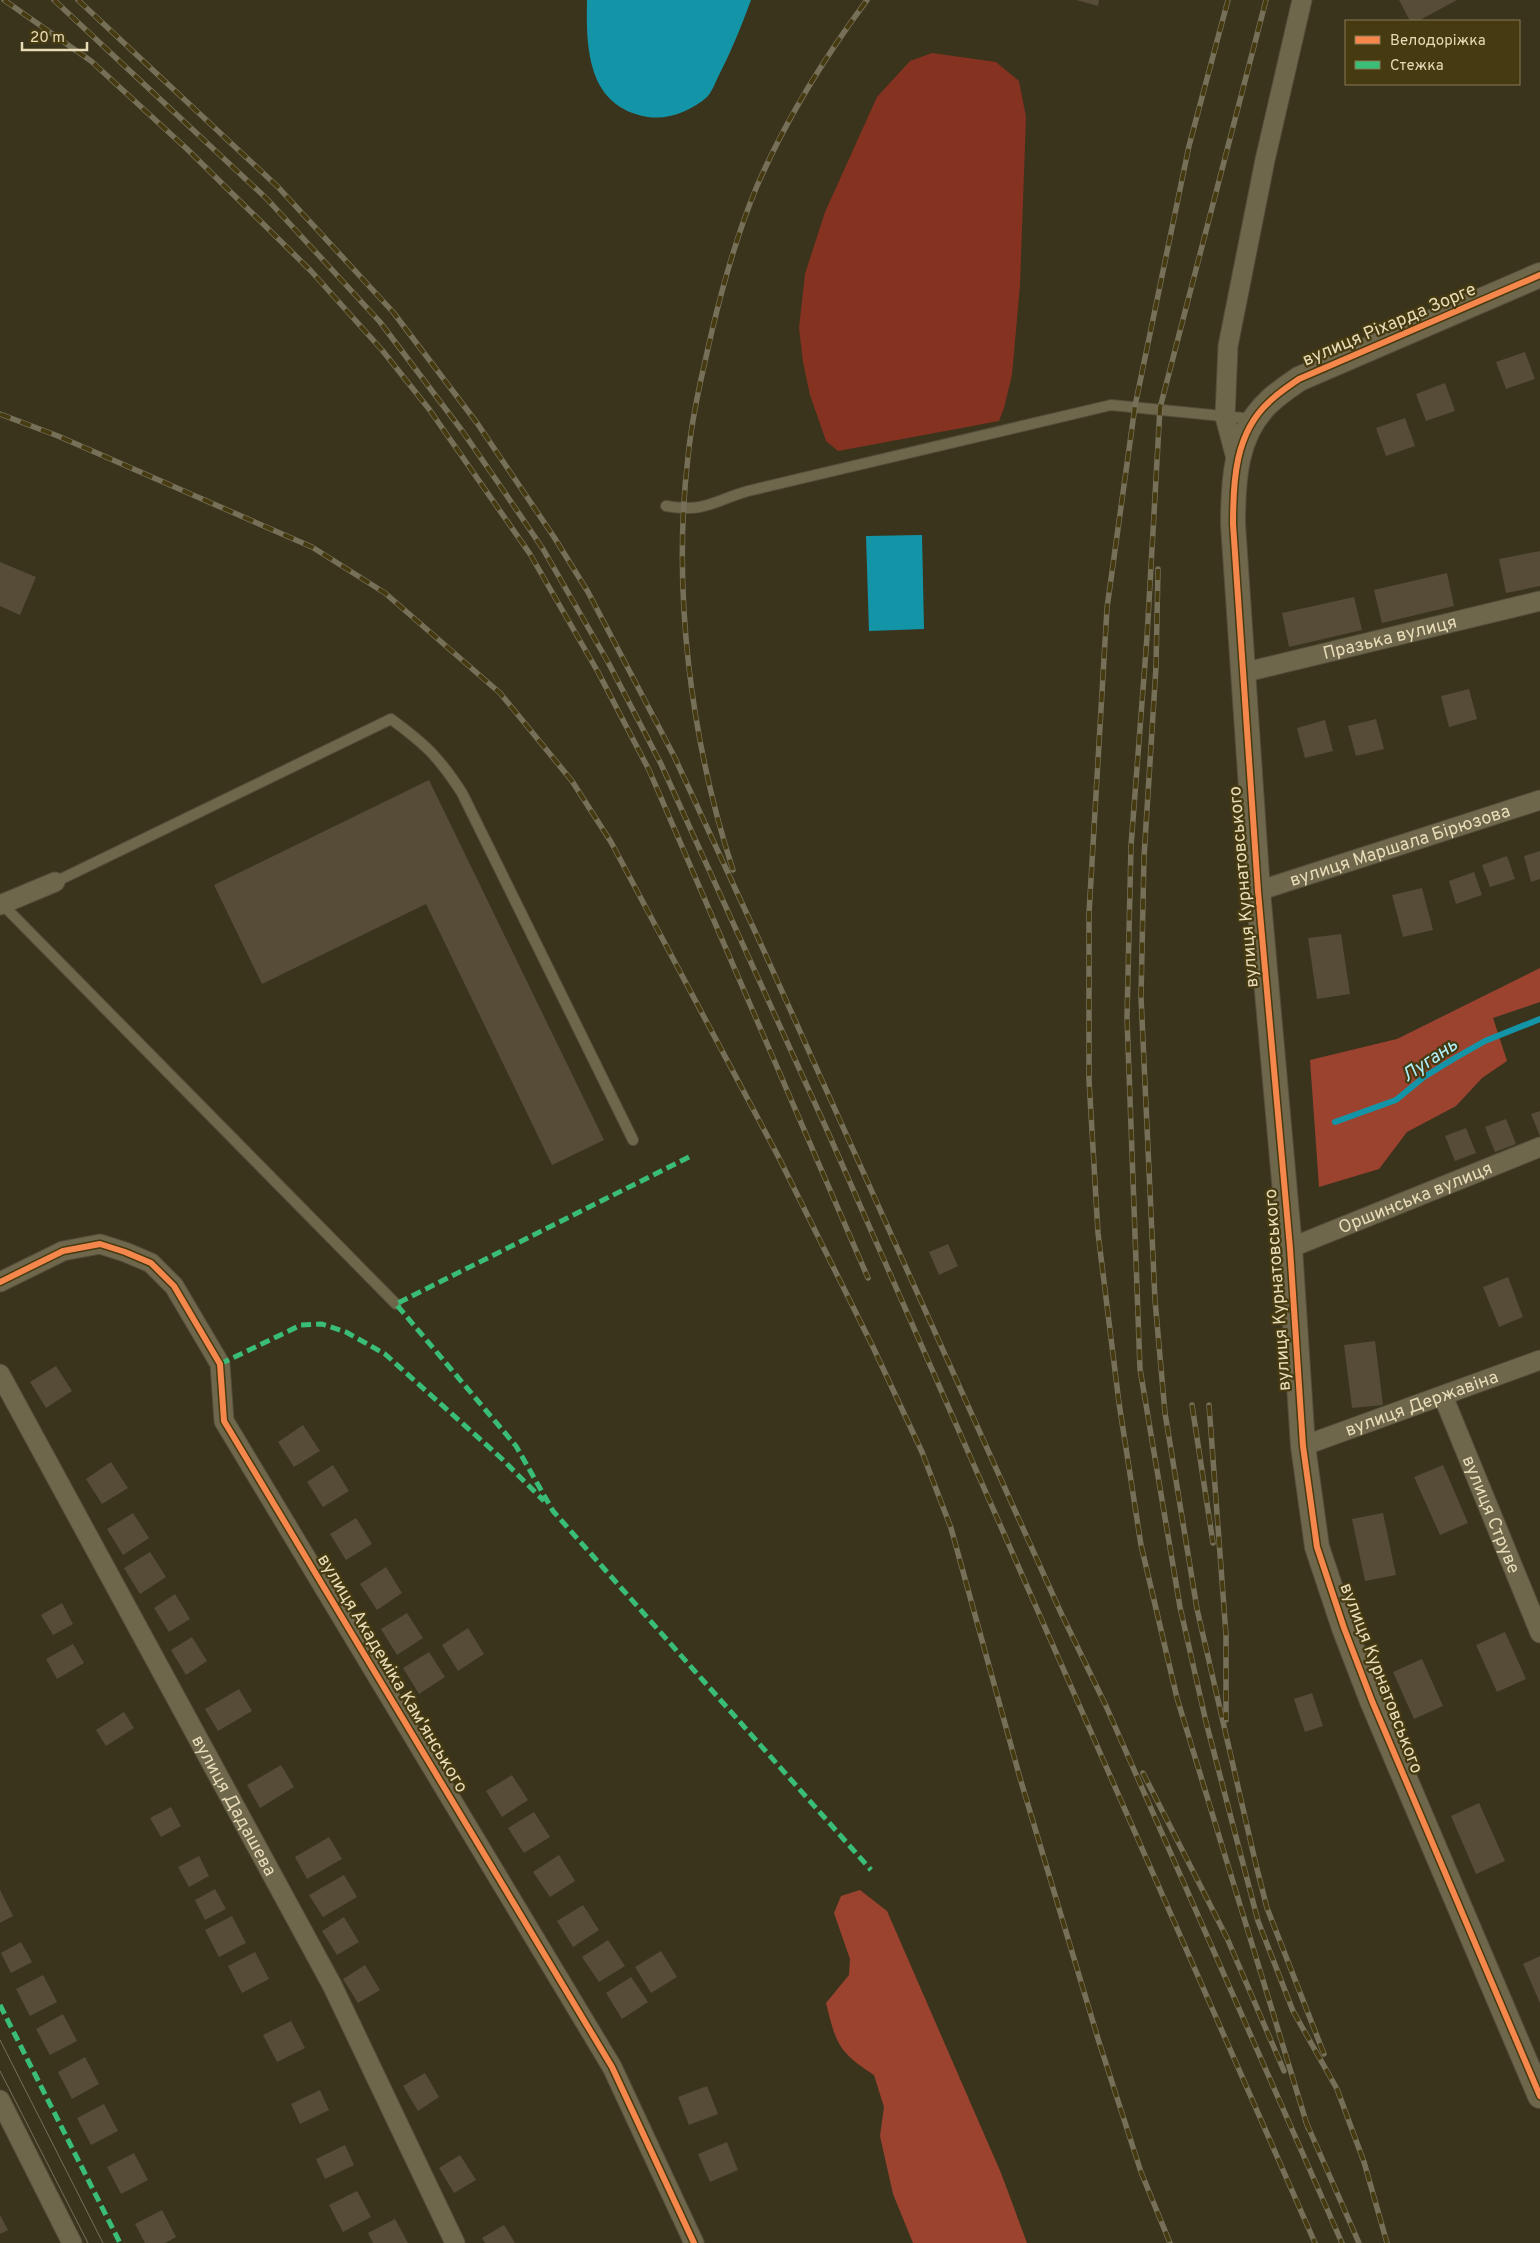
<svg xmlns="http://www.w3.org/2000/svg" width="1540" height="2243" font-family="Overpass,sans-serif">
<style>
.green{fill:#853220}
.forest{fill:#9c4330}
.water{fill:#1495a7}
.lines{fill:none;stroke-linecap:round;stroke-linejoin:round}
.stream{stroke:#1495a7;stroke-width:6}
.building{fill:#564c37}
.service-casing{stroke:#554e3b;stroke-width:12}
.minor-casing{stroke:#554e3b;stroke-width:21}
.tertiary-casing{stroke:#554e3b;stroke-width:26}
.service{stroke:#6f674c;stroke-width:10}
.minor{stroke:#6f674c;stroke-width:19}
.tertiary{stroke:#6f674c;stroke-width:24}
.tram{stroke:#767059;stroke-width:1}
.rail-casing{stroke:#767059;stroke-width:5.5}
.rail{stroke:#463a11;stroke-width:4;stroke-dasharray:11;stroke-linecap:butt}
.quiet{stroke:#3abd76;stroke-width:5;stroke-dasharray:10 5;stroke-linecap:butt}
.cycleway-casing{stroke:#463a11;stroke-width:9}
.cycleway{stroke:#f5874c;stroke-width:6}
.labels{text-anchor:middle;stroke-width:4.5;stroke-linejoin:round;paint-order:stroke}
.street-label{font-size:18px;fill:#e8dcb8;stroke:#463a11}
.water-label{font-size:19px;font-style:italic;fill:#b0f1fe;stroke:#463a11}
</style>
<rect width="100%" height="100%" fill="#3a341d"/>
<!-- green -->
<path class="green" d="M932,53l64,9 23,19 7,36 -6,168 -8,90 -8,33 -5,13 -161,30 -12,-10 -16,-46 -7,-33 -4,-34 6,-54 20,-62 52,-115 33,-36z"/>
<!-- forest -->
<g class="forest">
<path d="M1540,968v34l-47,16 14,43 -25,17 -26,28 -49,26 -28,37 -60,18 -9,-127 87,-21z"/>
<path d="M860,1890l27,21 114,262 26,70h-114l-20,-49 -13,-58 4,-29 -10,-32c-36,-23 -38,-32 -48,-72l23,-28 1,-16 -16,-46 7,-17z"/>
</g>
<!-- water -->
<g class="water">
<path d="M587,0h164c-10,27 -20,52 -33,77 -3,6 -6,15 -11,20 -16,14 -38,23 -59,20 -60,-10 -62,-67 -61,-117z"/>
<path d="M922,535l2,94 -55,2 -3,-95z"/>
</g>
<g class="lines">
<!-- stream -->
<path class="stream" d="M1335,1122l61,-22 28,-23 31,-19 30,-17 55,-22"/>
</g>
<!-- building -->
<g class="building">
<path d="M1076,0h23l-1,6z"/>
<path d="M1399,0h58l-39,21h-8z"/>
<path d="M1525,352l10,27 -29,10 -10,-27z"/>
<path d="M1445,383l10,28 -29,10 -10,-27z"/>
<path d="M1405,418l10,28 -29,10 -10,-28z"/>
<path d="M1540,551v35l-34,7 -7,-34z"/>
<path d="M0,562l36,15 -16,38 -20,-9z"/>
<path d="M1447,573l7,33 -72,17 -8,-33z"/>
<path d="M1354,597l8,33 -73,17 -7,-34z"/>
<path d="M1469,689l8,30 -28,8 -8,-31z"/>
<path d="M1376,719l8,30 -28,7 -8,-30z"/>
<path d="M1325,720l8,31 -28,7 -8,-30z"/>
<path d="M429,780l175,360 -52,25 -126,-261 -164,80 -48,-99z"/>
<path d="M1540,851v28l-9,3 -7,-26z"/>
<path d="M1507,856l8,23 -25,8 -8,-22z"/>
<path d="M1474,872l8,23 -26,9 -7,-23z"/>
<path d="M1422,888l11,42 -30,7 -11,-42z"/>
<path d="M1341,934l9,60 -33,5 -9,-61z"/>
<path d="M1540,1111v25l-9,-22z"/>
<path d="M1506,1119l10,25 -21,8 -10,-25z"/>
<path d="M1466,1128l10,25 -21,8 -10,-25z"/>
<path d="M948,1244l10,22 -19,9 -10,-23z"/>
<path d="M1508,1277l15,40 -24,10 -16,-40z"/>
<path d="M1375,1341l8,64 -31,3 -8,-63z"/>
<path d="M56,1366l16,25 -26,17 -16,-26z"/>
<path d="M303,1425l17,26 -26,16 -16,-25z"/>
<path d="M111,1462l17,26 -26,16 -16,-25z"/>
<path d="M333,1465l16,26 -26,16 -16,-25z"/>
<path d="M1443,1465l25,58 -28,12 -26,-58z"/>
<path d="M133,1513l16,25 -26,17 -16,-26z"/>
<path d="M1383,1513l13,62 -31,6 -13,-62z"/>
<path d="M356,1518l16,26 -26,16 -16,-26z"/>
<path d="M150,1552l16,25 -26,17 -16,-26z"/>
<path d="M386,1567l16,26 -25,17 -17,-26z"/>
<path d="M175,1594l15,25 -21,13 -15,-24z"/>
<path d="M62,1603l11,21 -20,11 -12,-20z"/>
<path d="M407,1613l16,25 -26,17 -16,-26z"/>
<path d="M468,1628l16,26 -26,17 -16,-26z"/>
<path d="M1505,1632l21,47 -29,13 -21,-47z"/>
<path d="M192,1637l15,24 -21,14 -15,-25z"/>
<path d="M73,1644l11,19 -27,16 -11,-20z"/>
<path d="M429,1652l16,25 -26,17 -16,-26z"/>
<path d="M1422,1659l21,47 -29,13 -21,-47z"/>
<path d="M239,1689l13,22 -34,20 -13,-22z"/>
<path d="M1312,1693l11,33 -18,6 -11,-33z"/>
<path d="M124,1712l10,16 -28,18 -10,-16z"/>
<path d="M281,1765l13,22 -34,21 -13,-23z"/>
<path d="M512,1775l16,25 -26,17 -16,-26z"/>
<path d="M1479,1803l26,58 -29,13 -25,-58z"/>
<path d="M171,1807l10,19 -20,11 -11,-19z"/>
<path d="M534,1812l16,25 -26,16 -16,-25z"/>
<path d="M329,1837l13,22 -35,20 -12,-22z"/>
<path d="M559,1855l16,26 -25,16 -17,-25z"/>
<path d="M199,1856l10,20 -20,11 -11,-20z"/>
<path d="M344,1875l13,22 -34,20 -14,-22z"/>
<path d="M215,1889l11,20 -21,11 -10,-20z"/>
<path d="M0,1890l13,26 -13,7z"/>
<path d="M583,1905l16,25 -26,17 -16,-26z"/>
<path d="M232,1916l14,27 -27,14 -14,-27z"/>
<path d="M344,1917l15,25 -22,13 -15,-24z"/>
<path d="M608,1940l17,26 -26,16 -17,-25z"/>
<path d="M21,1942l11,20 -21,11 -10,-20z"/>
<path d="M661,1951l16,26 -26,16 -16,-26z"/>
<path d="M255,1952l14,27 -27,14 -14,-27z"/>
<path d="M1540,1956v47l-17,-39z"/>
<path d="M365,1965l15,25 -22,13 -15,-24z"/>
<path d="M43,1975l14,27 -27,14 -14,-27z"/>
<path d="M631,1977l17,25 -26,17 -16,-26z"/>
<path d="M63,2014l14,27 -27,14 -14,-26z"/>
<path d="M291,2021l14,27 -28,14 -14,-27z"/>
<path d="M85,2057l14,27 -27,15 -14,-27z"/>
<path d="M425,2073l14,24 -21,14 -15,-25z"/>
<path d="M707,2086l11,28 -29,11 -11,-28z"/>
<path d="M320,2090l9,20 -29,14 -9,-20z"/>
<path d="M104,2104l14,27 -27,14 -14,-27z"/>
<path d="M727,2142l11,28 -28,12 -12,-28z"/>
<path d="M345,2145l9,20 -29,14 -9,-20z"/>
<path d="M134,2153l14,27 -27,14 -14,-27z"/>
<path d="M460,2155l16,25 -22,13 -15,-25z"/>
<path d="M357,2191l14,26 -28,15 -14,-27z"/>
<path d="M162,2210l14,27 -11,6h-20l-10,-19z"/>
<path d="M0,2215l8,15 -8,4z"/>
<path d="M395,2219l13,24h-35l-5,-10z"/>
<path d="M504,2225l11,18h-30l-3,-5z"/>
</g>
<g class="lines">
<!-- service casing -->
<g class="service-casing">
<g id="service">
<path d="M666,506c39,7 47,-5 82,-15l363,-86 142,14"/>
<path d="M55,882l336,-163c34,25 48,38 71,74l171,347"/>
<path d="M0,902l396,402"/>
</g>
</g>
<!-- minor casing -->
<g class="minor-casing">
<g id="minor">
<path d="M1237,462l-12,-45 3,-71 37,-186 37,-160"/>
<path id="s1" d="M1242,673l298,-72"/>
<path id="s2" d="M1258,891l282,-91"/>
<path d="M0,905l55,-23"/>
<path id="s3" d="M1290,1248l250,-101"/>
<path d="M0,1282l63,-31 37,-7 25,8 26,11 23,23 46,78 4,57 388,646 82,176"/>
<path id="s4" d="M0,1374l332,611 123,258"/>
<path id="s5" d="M1443,1396l97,237"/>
<path id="s6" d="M1303,1446l237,-86"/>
<path d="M0,2100l72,143"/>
</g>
</g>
<!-- tertiary casing -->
<g class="tertiary-casing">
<path id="tertiary" d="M1540,275l-241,104c-10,7 -21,14 -30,23 -34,31 -36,79 -36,122l25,367 32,357 13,198 14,101 27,81 28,73 168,395"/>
</g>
<!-- service -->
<use href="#service" class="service"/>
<!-- minor -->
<use href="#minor" class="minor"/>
<!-- tertiary -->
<use href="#tertiary" class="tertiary"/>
<!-- tram -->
<g class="tram">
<path d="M0,2040l103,203"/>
<path d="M0,2071l88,172"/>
</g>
<!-- rail casing -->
<g class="rail-casing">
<g id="rail">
<path d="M4,0l87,61 96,88 124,122 71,79 47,59 101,145 68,118 51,98 219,508"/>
<path d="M54,0l213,199 113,123 83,110 36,52 44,65 65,113 53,102 166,366 488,1113"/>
<path d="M78,0l200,187 115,125 84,111 77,114 34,55 86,164 85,184 302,673 45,93 236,537"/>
<path d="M1228,0l-39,146 -54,260 -28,202 -18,305v167l9,153 21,170 22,142 36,153 131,430"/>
<path d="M1266,0l-106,408 -13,229 -16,209 -4,172 13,351 40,238 26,115 52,199 35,90 44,78 27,73 23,81"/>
<path d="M0,414l58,22 254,111 73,46 115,100 72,88 39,61 167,314 95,191 49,105 29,76 69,250 79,264 42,130 29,71"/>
<path d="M1158,569l-2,98 -12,190 -3,140 14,303 10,113 32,196 59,256 11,43 57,146"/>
<path d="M733,870c-42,-129 -61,-278 -45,-413 4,-41 14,-82 23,-122 12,-51 26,-101 46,-149 29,-67 67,-128 110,-186"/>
<path d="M1192,1405l21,138"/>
<path d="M1209,1405l17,230v85"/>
<path d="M1143,1773l84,165 57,133"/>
<path d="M1306,2122l53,121"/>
</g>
</g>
<!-- rail -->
<use href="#rail" class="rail"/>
<!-- quiet -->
<g class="quiet">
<path d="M689,1157l-293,147 120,142 37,65 318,359"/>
<path d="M220,1364l81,-39 21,-1 24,8 39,22 116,104 43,43"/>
<path d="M0,2005l120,238"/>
</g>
<!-- cycleway casing -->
<g class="cycleway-casing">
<g id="cycleway">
<path d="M1540,275l-241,104c-10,7 -21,14 -30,23 -34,31 -36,79 -36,122l25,367 32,357 13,198 14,101 27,81 28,73 168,395"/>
<path d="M0,1282l63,-31 37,-7 25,8 26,11 23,23 46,78 4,57 388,646 82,176"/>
</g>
</g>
<!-- cycleway -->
<use href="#cycleway" class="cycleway"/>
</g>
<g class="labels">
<!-- street labels -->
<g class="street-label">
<text transform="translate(1389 324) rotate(-23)" y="6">вулиця Ріхарда Зорге</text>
<text dy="6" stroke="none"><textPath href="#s1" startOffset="152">Празька вулиця</textPath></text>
<text dy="6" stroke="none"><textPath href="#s2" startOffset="149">вулиця Маршала Бірюзова</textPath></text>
<text transform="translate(1243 887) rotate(-95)" y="6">вулиця Курнатовського</text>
<text dy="6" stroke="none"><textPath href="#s3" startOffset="135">Оршинська вулиця</textPath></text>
<text transform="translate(1277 1290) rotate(-94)" y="6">вулиця Курнатовського</text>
<text dy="6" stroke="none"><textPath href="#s6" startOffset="126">вулиця Державіна</textPath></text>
<text dy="6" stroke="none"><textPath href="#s5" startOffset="128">вулиця Струве</textPath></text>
<text transform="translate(393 1673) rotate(59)" y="6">вулиця Академіка Кам'янського</text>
<text transform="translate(1382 1678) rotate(69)" y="6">вулиця Курнатовського</text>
<text dy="6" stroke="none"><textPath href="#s4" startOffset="491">вулиця Дадашева</textPath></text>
</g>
<!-- water labels -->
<g class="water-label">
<text transform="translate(1429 1059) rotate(-34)" y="7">Лугань</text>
</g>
</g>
<!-- legend -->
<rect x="1345" y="20" width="175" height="65" fill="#463a11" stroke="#877b54"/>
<rect x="1355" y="36" width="25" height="8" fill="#f5874c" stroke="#877b54"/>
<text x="1390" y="45" font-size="15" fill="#e8dcb8">Велодоріжка</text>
<rect x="1355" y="61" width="25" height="8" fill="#3abd76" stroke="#877b54"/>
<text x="1390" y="70" font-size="15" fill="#e8dcb8">Стежка</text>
<!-- scale -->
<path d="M22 42v8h65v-8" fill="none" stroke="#e8dcb8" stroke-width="2.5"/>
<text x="30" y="42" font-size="15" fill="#e8dcb8" stroke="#463a11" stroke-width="4" paint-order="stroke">20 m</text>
</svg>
